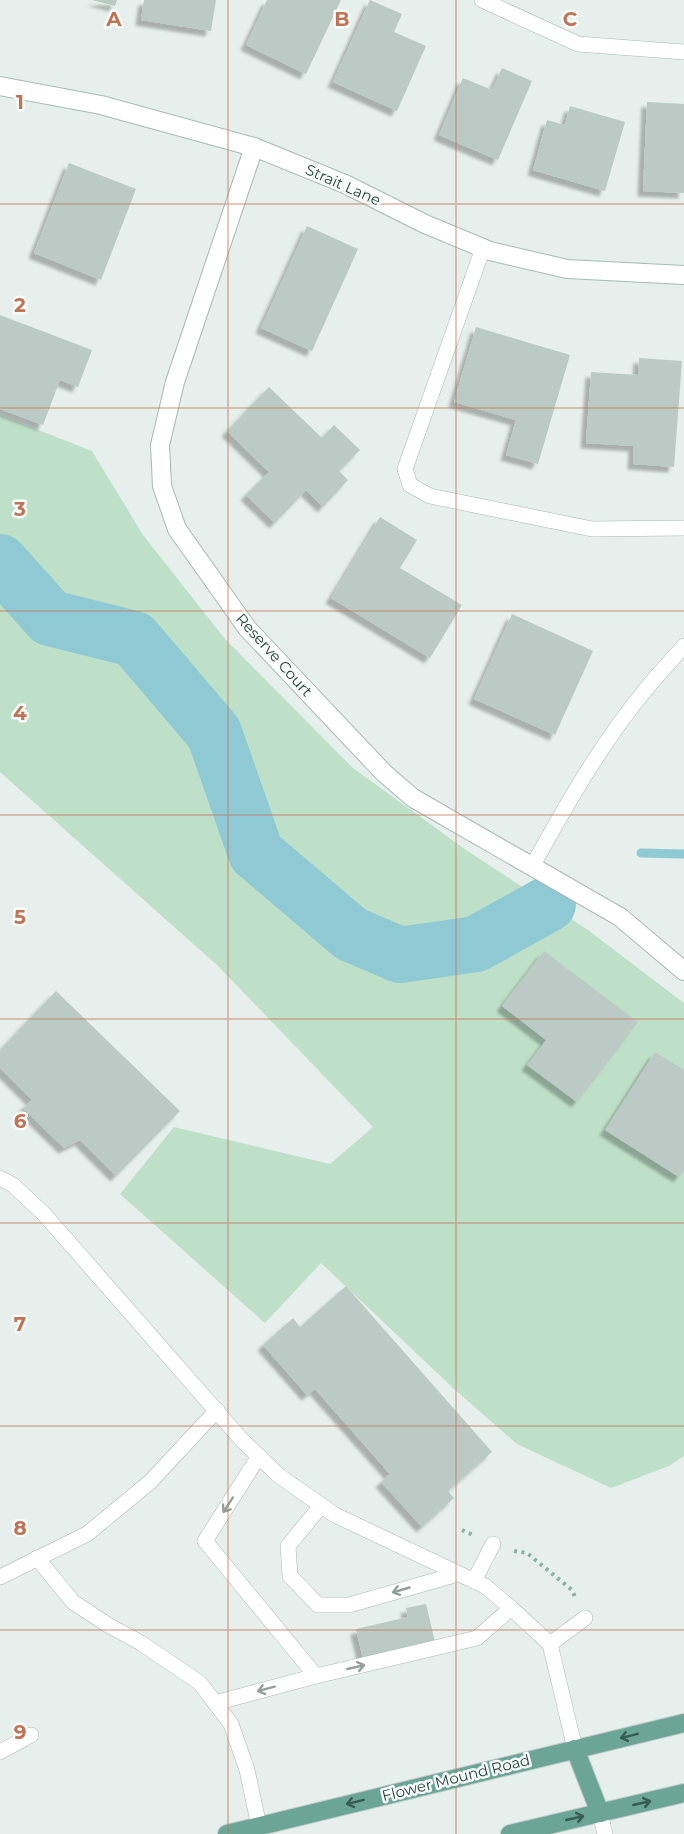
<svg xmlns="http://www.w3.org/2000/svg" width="684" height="1834" font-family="Montserrat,sans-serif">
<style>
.green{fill:#bfe0c8}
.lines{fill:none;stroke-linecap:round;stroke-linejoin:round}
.stream{stroke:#8ec9d4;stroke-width:9}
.river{stroke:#8ec9d4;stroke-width:56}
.building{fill:#bbcac4;filter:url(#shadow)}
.lane-casing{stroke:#a8b8b2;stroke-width:16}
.street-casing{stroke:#a8b8b2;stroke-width:20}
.secondary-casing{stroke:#a4bbb3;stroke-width:20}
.primary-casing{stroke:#c2cac8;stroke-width:20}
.path{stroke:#86b3a5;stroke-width:4;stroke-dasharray:3 4.5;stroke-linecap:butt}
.lane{stroke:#fff;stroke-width:15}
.street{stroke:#fff;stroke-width:18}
.secondary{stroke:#fff;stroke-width:18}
.primary{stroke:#6aa596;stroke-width:18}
.oneway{stroke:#92a09c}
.oneway2{stroke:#365b51}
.grid{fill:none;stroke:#c07456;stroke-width:1.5;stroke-opacity:0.55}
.labels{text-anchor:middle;stroke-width:5;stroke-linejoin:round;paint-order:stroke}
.street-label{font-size:15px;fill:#24423a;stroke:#f7fbf9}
.grid-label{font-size:20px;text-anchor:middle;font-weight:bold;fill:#c07456;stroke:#f7fbf9;stroke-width:5;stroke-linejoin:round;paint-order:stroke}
</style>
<defs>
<filter id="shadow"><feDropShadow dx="-5.5" dy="5.5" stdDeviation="1.5" flood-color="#0004"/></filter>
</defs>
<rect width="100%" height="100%" fill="#e6efeb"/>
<!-- green -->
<path class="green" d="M0,415l92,36 51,84 82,104 128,129 113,82 122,80 96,73v453l-15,10 -58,22 -94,-44 -64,-56 -132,-125 -56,60 -145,-129 54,-67 156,37 43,-37 -155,-161 -218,-194z"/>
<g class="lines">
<!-- stream -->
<path class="stream" d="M641,853l43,1"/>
<!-- river -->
<path class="river" d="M0,562l50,56 84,21 80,94 42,120 95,81 49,21 76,-11 72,-40"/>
</g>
<!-- building -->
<g class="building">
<path d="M92,0h25l-2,6z"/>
<path d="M144,0h72l-5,31 -70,-11z"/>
<path d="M267,0h74l-35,74 -60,-29z"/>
<path d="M370,0l32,14 -8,18 32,14 -29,65 -64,-29z"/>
<path d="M502,68l30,13 -34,79 -59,-25 24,-57 29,12z"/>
<path d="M647,102l37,2v89l-41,-2z"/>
<path d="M570,106l55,16 -20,69 -72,-21 14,-50 18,5z"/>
<path d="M69,163l67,26 -35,91 -67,-27z"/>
<path d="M307,226l51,23 -46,102 -51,-23z"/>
<path d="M0,315l92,35 -14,37 -18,-7 -17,45 -43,-16z"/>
<path d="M476,327l94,28 -32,109 -32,-9 10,-35 -62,-18z"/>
<path d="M639,358l43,3 -8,106 -41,-3 1,-18 -48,-3 5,-71 47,3z"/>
<path d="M269,387l53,51 12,-13 26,25 -21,21 9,9 -25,27 -17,-17 -31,33 -29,-28 23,-23 -42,-41z"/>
<path d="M380,517l37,23 -17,28 62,37 -32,53 -99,-60z"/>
<path d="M512,614l81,37 -38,84 -81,-36z"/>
<path d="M544,951l94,71 -61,80 -50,-37 19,-25 -44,-34z"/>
<path d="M56,991l124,120 -64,65 -36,-36 -16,8 -41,-40 9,-8 -32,-32v-18z"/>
<path d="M655,1052l29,18v100l-5,7 -74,-47z"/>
<path d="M346,1286l146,166 -44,39 6,7 -32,29 -41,-45 9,-8 -75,-85 -8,6 -44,-50 30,-27 7,9z"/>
<path d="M426,1604l9,38 -72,17 -7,-30 52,-12 -2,-9z"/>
</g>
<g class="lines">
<!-- lane casing -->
<g class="lane-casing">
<g id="lane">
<path d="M482,0l96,44 106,8"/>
<path d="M483,248l-78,221 5,16 20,11 162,33 92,-1"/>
<path d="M532,867c34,-62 70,-125 115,-179 12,-15 25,-28 37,-42"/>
<path d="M0,1178l13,7 31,29 197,225 37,36 57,40 150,71 26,22 39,36 25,105"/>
<path d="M259,1456l-54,85 111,135 161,-38 34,-30"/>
<path d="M321,1506l-33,40 2,30 28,29h31l109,-31"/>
<path d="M37,1558l36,44 35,23 33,18 59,40 31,41 16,46 12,56"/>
<path d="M0,1577l87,-43 63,-52 67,-72"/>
<path d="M474,1581l19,-37"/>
<path d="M550,1644l35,-26"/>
<path d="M215,1703l101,-27"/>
<path d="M0,1752l31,-17"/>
<path d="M600,1813l5,21"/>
</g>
</g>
<!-- street casing -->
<g class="street-casing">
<path id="street" d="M254,147l-79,235 -15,63 2,41 15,43 70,99 137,145 29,25 207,119 64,54"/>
</g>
<!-- secondary casing -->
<g class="secondary-casing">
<path id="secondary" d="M0,86l101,19 153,42 91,37 80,40 65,27 77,18 117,6"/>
</g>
<!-- primary casing -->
<g class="primary-casing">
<g id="primary">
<path d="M575,1749l25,64"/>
<path d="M227,1834l457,-111"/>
<path d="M510,1834l174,-41"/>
</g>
</g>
<!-- path -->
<g class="path">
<path d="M462,1530l11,5"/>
<path d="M514,1551l13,2 45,37 3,7"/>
</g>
<!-- lane -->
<use href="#lane" class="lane"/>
<!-- street -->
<use href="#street" class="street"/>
<!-- secondary -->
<use href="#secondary" class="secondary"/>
<!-- primary -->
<use href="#primary" class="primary"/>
</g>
<!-- one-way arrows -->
<defs><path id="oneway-shaft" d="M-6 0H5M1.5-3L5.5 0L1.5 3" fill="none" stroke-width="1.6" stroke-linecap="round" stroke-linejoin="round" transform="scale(1.5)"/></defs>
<g class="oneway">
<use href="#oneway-shaft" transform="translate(228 1505) rotate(123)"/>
<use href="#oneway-shaft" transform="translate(401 1590) rotate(164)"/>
<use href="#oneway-shaft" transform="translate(356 1667) rotate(-13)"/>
<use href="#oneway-shaft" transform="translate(266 1689) rotate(165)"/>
</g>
<g class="oneway2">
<use href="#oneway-shaft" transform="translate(629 1736) rotate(166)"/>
<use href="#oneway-shaft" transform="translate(355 1802) rotate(166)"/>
<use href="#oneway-shaft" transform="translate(642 1803) rotate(-13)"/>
<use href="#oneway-shaft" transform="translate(575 1818) rotate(-13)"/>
</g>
<!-- grid -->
<path class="grid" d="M228,0v1834M456,0v1834M0,204h684M0,408h684M0,611h684M0,815h684M0,1019h684M0,1223h684M0,1426h684M0,1630h684"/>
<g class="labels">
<!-- street labels -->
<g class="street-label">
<text transform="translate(343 185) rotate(24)" y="5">Strait Lane</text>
<text transform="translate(274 655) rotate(48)" y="5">Reserve Court</text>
<text transform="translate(456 1778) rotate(-14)" y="5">Flower Mound Road</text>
</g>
</g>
<g class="grid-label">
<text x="114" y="26">A</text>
<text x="342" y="26">B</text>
<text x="570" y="26">C</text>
<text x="20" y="109">1</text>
<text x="20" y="312">2</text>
<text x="20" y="516">3</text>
<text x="20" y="720">4</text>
<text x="20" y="924">5</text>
<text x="20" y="1128">6</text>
<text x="20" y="1331">7</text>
<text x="20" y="1535">8</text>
<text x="20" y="1739">9</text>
</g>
</svg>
